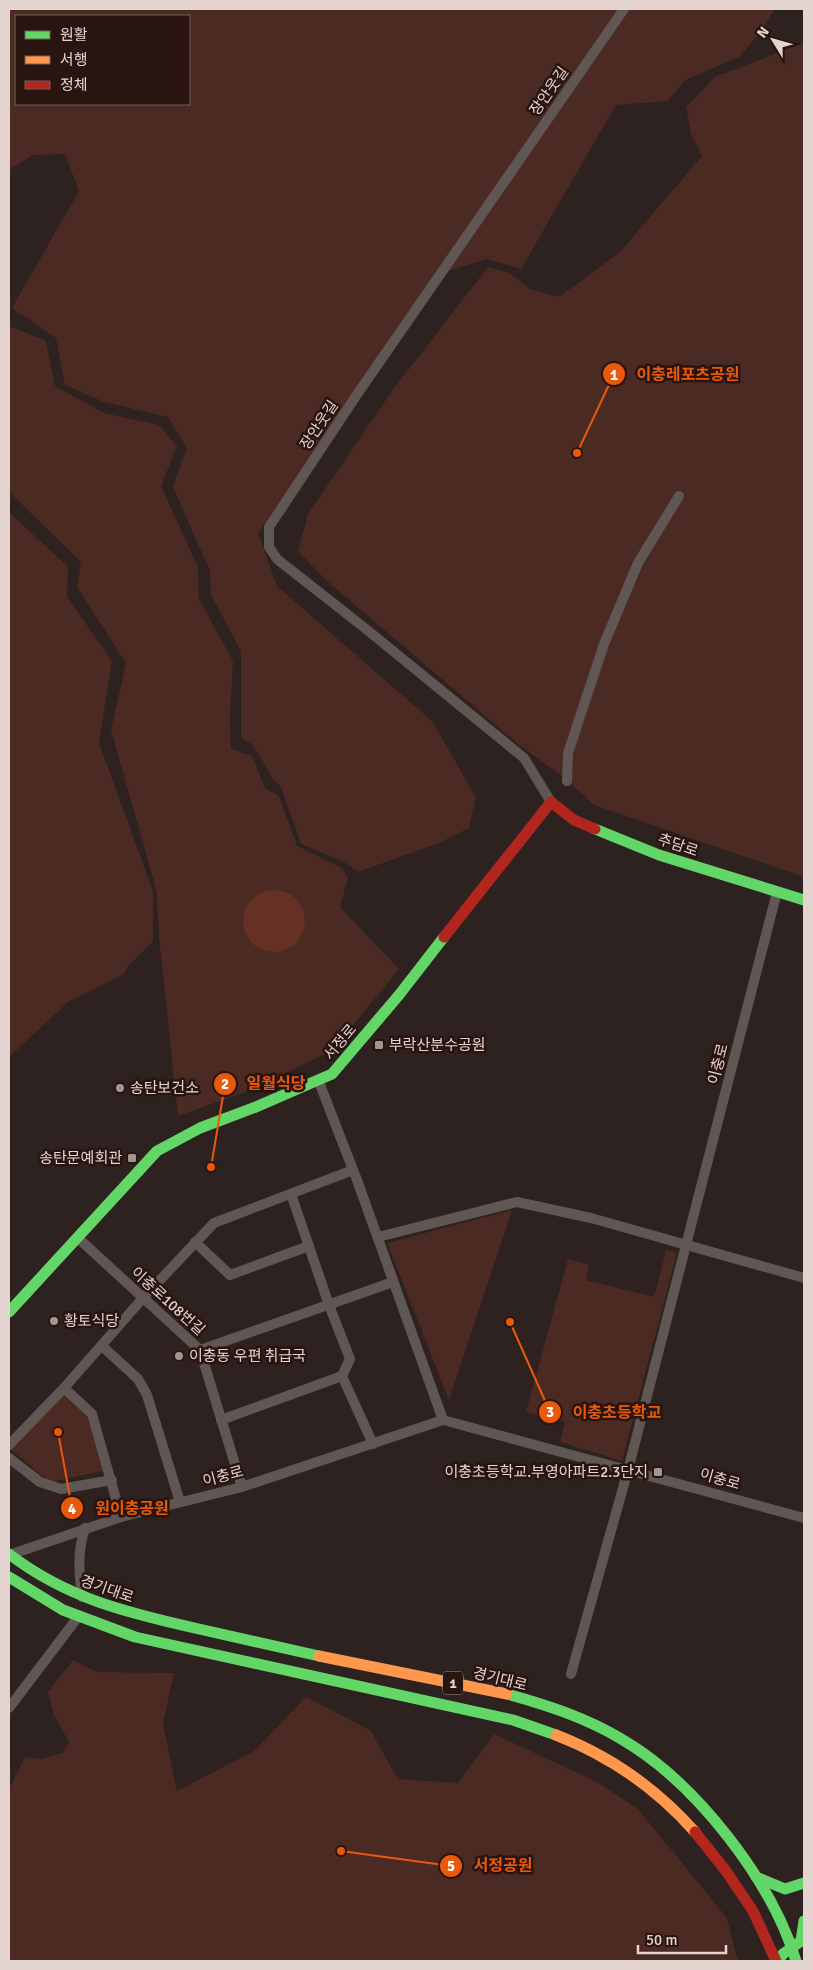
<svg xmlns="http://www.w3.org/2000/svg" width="813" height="1970" font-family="Signika,'Noto Sans KR',sans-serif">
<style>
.green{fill:#4a2a22;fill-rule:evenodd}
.water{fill:#653125}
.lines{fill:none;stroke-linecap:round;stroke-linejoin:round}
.street{stroke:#605754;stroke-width:10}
.fast{stroke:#63d668;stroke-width:11}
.slow{stroke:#ff974d;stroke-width:11}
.jam{stroke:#b3261e;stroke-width:11}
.poi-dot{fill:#a39692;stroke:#291410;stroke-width:2}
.labels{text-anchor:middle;stroke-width:5;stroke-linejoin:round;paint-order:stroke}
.shield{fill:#291410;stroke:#ab9a96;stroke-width:1}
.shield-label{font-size:14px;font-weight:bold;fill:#e3d4d0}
.street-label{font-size:15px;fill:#e3d4d0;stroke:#291410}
.poi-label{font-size:15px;fill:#e3d4d0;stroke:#291410;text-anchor:start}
.leader{fill:none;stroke:#e8590c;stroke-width:2}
.callout-dot{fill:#e8590c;stroke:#291410;stroke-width:2}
.mark-label{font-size:15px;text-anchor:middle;font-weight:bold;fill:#fff}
.callout-label{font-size:16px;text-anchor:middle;font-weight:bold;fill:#e8590c;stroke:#291410;stroke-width:5;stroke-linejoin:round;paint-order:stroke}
</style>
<rect width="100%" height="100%" fill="#2d221f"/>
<!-- green -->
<g class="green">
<path d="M9,9h766l-16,25 -20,23 -54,23 -17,21 -52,4 -95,164 -35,-10 -47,15 -181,259 19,53 155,135 44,76 -7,31 -30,15 -81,29 -14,-10 -43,-18 -20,-57 -8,-8 -20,-34 -12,-7v-87l-30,-56 -1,-24 -37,-84 14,-39 -19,-31 -64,-15 -39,-17 -9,-47 -44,-30 67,-117 -14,-37 -33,1 -23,15zM16,16h173v88h-173z"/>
<path d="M804,43v834l-210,-72 -29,-27 -47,-34 -191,-163 -29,-30 10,-37 84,-123 96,-124 21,6 21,16 29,8 60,-44 83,-97 -11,-22 -5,-27 29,-30z"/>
<path d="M9,326l37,15 9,45 49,27 55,12 18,21 -16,40 37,81 1,32 34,62 -3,57 1,31 21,7 13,32 14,8 18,50 45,22 6,10 -8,29 59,62 -66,81 -82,40 -73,26 -18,-170 -4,-57 -45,-159 15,-67 -49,-76 4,-25 -72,-70z"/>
<path d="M9,512l59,55 -1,30 45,64 -13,82 54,148v50l-25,25 -4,8 -56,28 -59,55z"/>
<path d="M512,1210l-63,190 -62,-157z"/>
<path d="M666,1250l11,3 -55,208 -62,-19 5,-20 -39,-10 42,-153 21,6 -3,15 68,17z"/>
<path d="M61,1393l26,23 16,55 -53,11 -41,-34z"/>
<path d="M73,1660l24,12 77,1 -11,51 14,67 77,-40 52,-54 64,33 28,49 60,4 36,-49 103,48 41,27 89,109 11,43h-729v-174h1l15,-30 16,2 21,-6 7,-11 -15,-27 -6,-23z"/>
</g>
<!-- water -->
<circle class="water" cx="274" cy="921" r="31"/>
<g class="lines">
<!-- street -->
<g class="street">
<path d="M567,781l1,-28 36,-109 34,-81 41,-67"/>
<path d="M551,802l-27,-44 -158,-129 -89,-70 -8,-12v-20l89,-134 266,-384"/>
<path d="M319,1082l38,98 86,240"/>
<path d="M291,1194l38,111 21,54 -8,17 31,68"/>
<path d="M378,1237l139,-35 74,16 213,60"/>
<path d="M78,1238l122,112 42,137"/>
<path d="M195,1242l35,33 79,-29"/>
<path d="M102,1346l36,33 9,16 33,107"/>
<path d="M200,1350l193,-68"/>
<path d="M64,1388l28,26 29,103"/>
<path d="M221,1420l121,-44"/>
<path d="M9,1445l55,-57 79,-90 71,-75 139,-53"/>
<path d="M9,1458l31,24 21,7 51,-9"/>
<path d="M9,1555l112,-38 121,-30 201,-67 361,98"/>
<path d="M82,1597c-3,-25 -5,-45 3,-69"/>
<path d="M571,1674l57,-204 149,-578"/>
<path d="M9,1708l69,-91"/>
</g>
<!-- fast -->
<g class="fast">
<path d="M595,829l64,26 145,45"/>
<path d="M9,1312l148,-161 43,-23 56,-21 76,-33 67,-79 45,-58"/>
<path d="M9,1554c59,45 119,59 190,75 40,9 80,18 120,27"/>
<path d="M9,1577l54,33 72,27 378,83 43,15"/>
<path d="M507,1694c40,11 80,24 116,46 73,43 149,141 173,221"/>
<path d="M756,1877l29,12 19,-6"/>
<path d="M778,1961l5,-7 18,-13 3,-20"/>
</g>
<!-- slow -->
<g class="slow">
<path d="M319,1656l188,38"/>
<path d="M556,1735c54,21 101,54 139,97"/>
</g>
<!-- jam -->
<g class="jam">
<path d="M444,937l107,-135 23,18 21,9"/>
<path d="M695,1832l31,39 27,40 23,50"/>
</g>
</g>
<!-- markers -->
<g class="poi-dot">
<rect x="374" y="1040" width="10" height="10" rx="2.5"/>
<circle cx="120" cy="1088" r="5"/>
<rect x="127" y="1153" width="10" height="10" rx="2.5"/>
<circle cx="54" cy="1321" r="5"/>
<circle cx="179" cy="1356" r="5"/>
<rect x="653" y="1467" width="10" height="10" rx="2.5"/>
</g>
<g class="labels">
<!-- shield labels -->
<rect class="shield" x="443" y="1671.5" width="20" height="23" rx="4"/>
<g class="shield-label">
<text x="453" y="1688">1</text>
</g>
<!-- street labels -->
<g class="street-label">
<text transform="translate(549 91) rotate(-55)" y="5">장안웃길</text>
<text transform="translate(319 425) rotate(-56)" y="5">장안웃길</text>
<text transform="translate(678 845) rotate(19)" y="5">추담로</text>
<text transform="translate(340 1042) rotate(-50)" y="5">서정로</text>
<text transform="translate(718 1064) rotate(-76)" y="5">이충로</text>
<text transform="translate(168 1301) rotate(42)" y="5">이충로108번길</text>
<text transform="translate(223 1476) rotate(-15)" y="5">이충로</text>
<text transform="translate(720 1479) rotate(16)" y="5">이충로</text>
<text transform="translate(107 1589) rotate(19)" y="5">경기대로</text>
<text transform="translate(500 1679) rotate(14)" y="5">경기대로</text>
</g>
<!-- poi labels -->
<g class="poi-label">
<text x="389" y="1050">부락산분수공원</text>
<text x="130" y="1093">송탄보건소</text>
<text x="122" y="1163" text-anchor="end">송탄문예회관</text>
<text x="64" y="1326">황토식당</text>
<text x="189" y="1361">이충동 우편 취급국</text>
<text x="648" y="1477" text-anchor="end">이충초등학교.부영아파트2.3단지</text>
</g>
</g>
<!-- callouts -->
<path class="leader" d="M577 453L614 374M211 1167L225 1084M510 1322L550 1412M58 1432L72 1508M341 1851L451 1866"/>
<g class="callout-dot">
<circle cx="577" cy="453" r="5"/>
<circle cx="211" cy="1167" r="5"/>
<circle cx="510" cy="1322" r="5"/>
<circle cx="58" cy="1432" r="5"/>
<circle cx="341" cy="1851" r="5"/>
<circle cx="614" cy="374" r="12"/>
<circle cx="225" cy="1084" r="12"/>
<circle cx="550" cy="1412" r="12"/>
<circle cx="72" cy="1508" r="12"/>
<circle cx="451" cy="1866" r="12"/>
</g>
<g class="mark-label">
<text x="614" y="380">1</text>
<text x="225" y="1089">2</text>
<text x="550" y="1417">3</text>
<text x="72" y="1514">4</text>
<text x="451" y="1871">5</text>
</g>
<g class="callout-label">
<text x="688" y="380">이충레포츠공원</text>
<text x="276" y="1089">일월식당</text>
<text x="617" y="1418">이충초등학교</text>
<text x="132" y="1514">원이충공원</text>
<text x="503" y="1871">서정공원</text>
</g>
<!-- border -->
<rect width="813" height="1970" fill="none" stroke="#e3d4d0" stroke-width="20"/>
<!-- legend -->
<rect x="15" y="15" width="175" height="90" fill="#291410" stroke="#73615d"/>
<rect x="25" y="31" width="25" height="8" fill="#63d668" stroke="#73615d"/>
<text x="60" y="40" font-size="15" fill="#e3d4d0">원활</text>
<rect x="25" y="56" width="25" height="8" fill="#ff974d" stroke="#73615d"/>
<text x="60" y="65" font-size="15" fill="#e3d4d0">서행</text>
<rect x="25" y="81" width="25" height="8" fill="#b3261e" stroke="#73615d"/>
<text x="60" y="90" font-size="15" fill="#e3d4d0">정체</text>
<!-- north arrow -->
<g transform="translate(773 40) rotate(307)" stroke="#291410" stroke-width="4" paint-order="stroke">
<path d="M0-4L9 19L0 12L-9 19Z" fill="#e3d4d0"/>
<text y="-8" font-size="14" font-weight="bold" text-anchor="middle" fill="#e3d4d0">N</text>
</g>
<!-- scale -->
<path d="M638 1945v8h88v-8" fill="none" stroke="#e3d4d0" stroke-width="2.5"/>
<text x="646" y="1945" font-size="15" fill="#e3d4d0" stroke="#291410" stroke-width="4" paint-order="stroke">50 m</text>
</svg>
